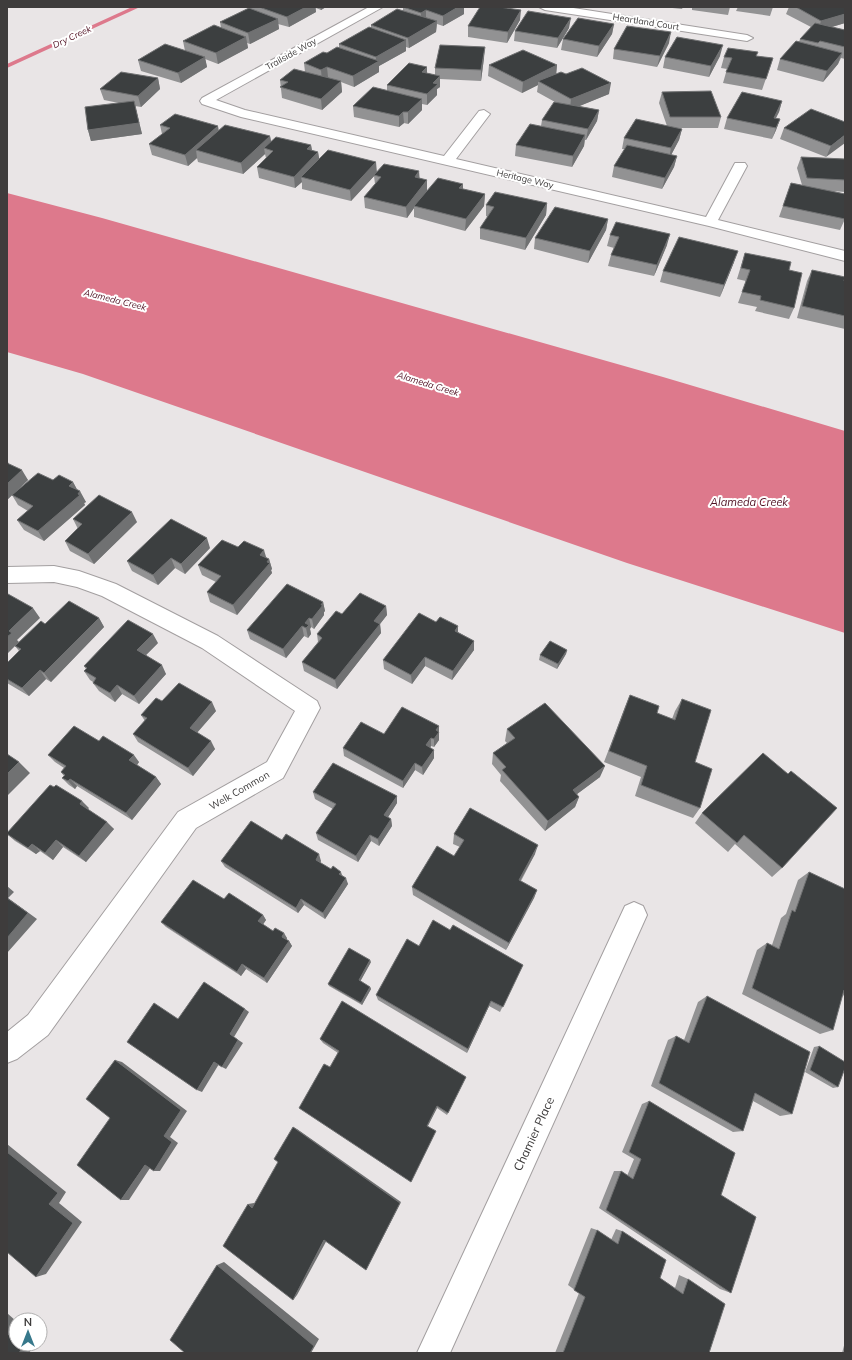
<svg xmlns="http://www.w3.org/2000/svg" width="852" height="1360" viewBox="0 0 852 1360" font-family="Mulish,sans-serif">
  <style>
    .water { fill: #dd798c }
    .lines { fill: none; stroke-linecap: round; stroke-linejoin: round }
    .stream { fill: #dd798c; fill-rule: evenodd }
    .minor-casing { stroke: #a39fa0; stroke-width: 2 }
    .minor { fill: #fff; fill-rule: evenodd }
    .wall { fill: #929293 }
    .shaded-wall { fill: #707172 }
    .building { fill: #3c3f40; stroke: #707172 }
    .labels { text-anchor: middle; stroke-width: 4; stroke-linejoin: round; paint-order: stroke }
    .far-street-label { font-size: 9px; fill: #3e3c3c; stroke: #fff }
    .far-water-label { font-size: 9px; font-style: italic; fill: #4f1022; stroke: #fff }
    .street-label { font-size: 10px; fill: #3e3c3c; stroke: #fff }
    .water-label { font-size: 11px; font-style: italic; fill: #4f1022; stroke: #fff }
    .near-street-label { font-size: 12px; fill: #3e3c3c; stroke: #fff }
  </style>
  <rect width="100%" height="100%" fill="#e9e5e6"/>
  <path class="water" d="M7,193L102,218L663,377L845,431V633L627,563L83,374L7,352Z"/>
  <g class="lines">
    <path class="stream" d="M132,7H140L7,68V64Z"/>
    <g class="minor-casing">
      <path id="minor" d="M369,7H383L216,100L245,110L444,156L479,111L484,110L490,114L456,159L706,217L735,163H745L747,166L718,220L845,251V261L709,226L241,117L202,104L200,101L202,98Z
        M539,7H567L747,35L753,38L747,41L545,10Z
        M54,566L79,571L116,584L218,636L317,701L320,708L283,778L196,828L48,1035L17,1059L7,1063V1032L28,1015L178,812L267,762L295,711L202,648L102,596L77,587L54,582L7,583V567Z
        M634,902L643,906L647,915L450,1353H417L625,906Z"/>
    </g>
    <use href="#minor" class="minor"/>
  </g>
  <path class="wall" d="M249,7H326L321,10L316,8V12L289,27L278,24L279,29L250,44L247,43L248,48L218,64L205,59L207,67L181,83L141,71L138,60L185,51L183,41L221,28L220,22L249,8Z
    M403,7H464V14L443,26L437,24L436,32L409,48L406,47V51L379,66V72L354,87L341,82L342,92L322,110L282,98L280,80L305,72L304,63L339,48V44L371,28V25L403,11Z
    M663,7H683L682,9Z
    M692,7H730L728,15L692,10Z
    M738,7H773L770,16L736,11Z
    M789,7H845V23L832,27L845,30V59L841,58L838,64L823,82L777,70L780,59L799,42L800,39L811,27L786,14Z
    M520,20L507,43L468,37V26Z
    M614,24L612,34L597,57L561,50L563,39Z
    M569,28L557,48L514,41L515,31Z
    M669,43L657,67L613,59L614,49Z
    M720,56L709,77L663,68L665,57Z
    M757,56L773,58L762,90L723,83L727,69L721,68L724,57Z
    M484,58L481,81L440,79V87L437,89V95L427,105L422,104V110L408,124L404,123L399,127L354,117L353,106L387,91V85L427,73L435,75V68Z
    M489,65H557L556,74L609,94L579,106L599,110L597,121L586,140H585L584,146L572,167L515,156L516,145L541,126L542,120L555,102L537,92L538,85L522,93L488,76Z
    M158,78L160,89L141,107L135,106L142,134L91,141L88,130L119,103L104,100L100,89Z
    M662,92L721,117L718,128H678L682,129L679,140L671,155L677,156L674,167L662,189L612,177L614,166L625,149H622L624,138L667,126L659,103Z
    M782,101L779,112L776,118L780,119L776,130L772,139L724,129L727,118Z
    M845,122L826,157L780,139L784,128Z
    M160,125L270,136L271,141L311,145L312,151L318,152L319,159L376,162V173L420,178L427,191L463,189L485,194L484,206L465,231L414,217V208L407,218L365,208L364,197L375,184L374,176L351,201L302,189V182L295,188L259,178L257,167L266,158L265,154L243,174L198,162L197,158L188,166L152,155L149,144L162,134Z
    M801,157L845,159V192L833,191L845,194V219L840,230L779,217L791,183L802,185L797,168Z
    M547,203L546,215L525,250L480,239V228L488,217L486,216V205Z
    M608,219L606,230L588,263L534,249L535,238Z
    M610,235L667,245L654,276L608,266L611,255L614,248L607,246Z
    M745,253L789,270L794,308L789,319L755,311L757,307L738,303L746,281L737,279Z
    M734,262L720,297L660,282L663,271Z
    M812,270L845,281V329L797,318L807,281Z
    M7,460L9,464L28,480L17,491L53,480L73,482L77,490L86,502L84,503L85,505L44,541L24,530L17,520L28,511L18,505L12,495L7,500Z
    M73,519L137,522L94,564L70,551L65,541L78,529Z
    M238,547L269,559L272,569L271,570L272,573L237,615L210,602L207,592L216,582L202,575L198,565Z
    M210,548L185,574L175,568L158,585L132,571L127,561Z
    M323,602L325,611L324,612V615L314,629L311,627L310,629L311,634L308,638L304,636L286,658L250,639L247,630Z
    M386,606L387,615L380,624L381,633L337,689L304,671L302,662L318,642L317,634L342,614Z
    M99,618L104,627L51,682L46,679L29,696L7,683V663L19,651L15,646L45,624Z
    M458,632L474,641V650L452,680L425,666L412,684L384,669L383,660Z
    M158,643L146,655L166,674L139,704L122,694L115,702L99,691L93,683V682L90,680L84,671L86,669L84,666Z
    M567,650L566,654L557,669L539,660L540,655Z
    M630,695L657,713L672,719L675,711L682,699L695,762L700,808L693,818L635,796L641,777L604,762L625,707Z
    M162,701L216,711L197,733L215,749L193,776L138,742L133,734L145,721L141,715Z
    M439,726V740L434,747L431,746L430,748L434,758L423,775L415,770L403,788L344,756L343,748L384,734Z
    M507,729L600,777L577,794L579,797L575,807L545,831L500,781L501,775L492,764L493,753L507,743L505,741Z
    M99,741L139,762L137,765L156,777L161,784L132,820L77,786L75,789L69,785L62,778L64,776L61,772L64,768L55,762L48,755Z
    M763,753L782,868L772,877L735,844L728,852L695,823L702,813Z
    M313,792L397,796V803L388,817L391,819L392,826L379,846L371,841L358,862L318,840L316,833L333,809L315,799Z
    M89,808L88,809L114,829L86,862L63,847L53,860L40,851L36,854L15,841L7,834Z
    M454,834L535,854L521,881L537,890L534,898L506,950L413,895L412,887L454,856L460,847L453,844Z
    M282,840L321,861L320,863L343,876L348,884L325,919L304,905L298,913L225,867L221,861Z
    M809,872L845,889V995L842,996L833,1030L820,1034L742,994L757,950L767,943L772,945L781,918L786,914L798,880Z
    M224,899L263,915L266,920L263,924L273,931L287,938V940L289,941L292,946L267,983L246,969L241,976L166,927L161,922Z
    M450,930L523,965L500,1012L489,1006L467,1053L378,1000L376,995L419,946Z
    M371,962L360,981L370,987L371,989L362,1005L329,986L328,984Z
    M707,996L792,1114L780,1116L753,1101L743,1131L733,1132L651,1086L668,1040L676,1036L684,1040L698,1002Z
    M320,1039L466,1077L447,1115L437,1108L428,1126L435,1132L411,1182L330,1067L338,1053L323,1043Z
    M819,1046L838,1087L833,1088L805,1072L814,1047Z
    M649,1101L721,1195L731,1293L720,1289L599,1208L614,1171H621L627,1176L634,1159L622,1152L642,1104Z
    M591,1228L597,1230L611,1240L616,1229L622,1231L660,1278L675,1288L679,1275L688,1279L709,1353H555L579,1293L568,1285Z
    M845,1342V1353H842Z"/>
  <path class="shaded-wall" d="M306,7H315L316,12L289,27L287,17Z
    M320,7H326L321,10Z
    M458,7H464V14L443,26V16Z
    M426,10V21L421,24V13Z
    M521,10L520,20L507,43L508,32Z
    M845,14V23L818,31L821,21Z
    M571,18L569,28L557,48L558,38Z
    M278,19L279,29L250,44L248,33Z
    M437,21L436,32L409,48L408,38Z
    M614,24L612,34L597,57L599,46Z
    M671,32L669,43L657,67L660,56Z
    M246,37L248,48L218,64L216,53Z
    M406,40V51L379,66V72L354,87L353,76L376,63V57Z
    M723,45L720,56L709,77L711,66Z
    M485,47L484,58L481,81V70Z
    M842,53L838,64L823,82L827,71Z
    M205,57L207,67L181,83L178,73Z
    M557,65L556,76L538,81V85L522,93L523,82Z
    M327,67L328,77L322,81L321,70Z
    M427,67V77L422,72Z
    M440,76V87L437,89V95L427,105V94L433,83Z
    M158,78L160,89L141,107L138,96Z
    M341,81L342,92L322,110L321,99Z
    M611,83L609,94L570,110L571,99Z
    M422,99V110L408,124V112Z
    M134,101L142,134L91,141L88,130Z
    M782,101L779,112L770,129L774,118Z
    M599,110L597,121L586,140L588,129Z
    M403,112L404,123L399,127V116Z
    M780,119L776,130L772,139L776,128Z
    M218,126L220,137L196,150L197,158L188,166L185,155Z
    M682,129L679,140L669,159L671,148Z
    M585,135L584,146L572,167L573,156Z
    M845,135V143L826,157L831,146Z
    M270,136L272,147L264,148L265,154L243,174L241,163Z
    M311,145L313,156L307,149Z
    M318,152L320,163L301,177L302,182L295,188L294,177Z
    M677,156L674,167L662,189L665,178Z
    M376,162L377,173L351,201L350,190Z
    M419,171L420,183L415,177Z
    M427,180V191L414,206V208L407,218L406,207Z
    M463,184V195L459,188Z
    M485,194L484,206L465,231L466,219Z
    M547,203L546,215L525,250L526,238Z
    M608,219L606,230L588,263L590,251Z
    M670,234L667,245L654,276L657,265Z
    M738,251L734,262L720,297L724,285Z
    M22,470L28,480L7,500V484Z
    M73,482L79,493L69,486Z
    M80,491L86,502L84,503L85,505L44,541L38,531Z
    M132,512L137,522L94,564L88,554Z
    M207,538L210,548L185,574L181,564Z
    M264,550L267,560L260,555Z
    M171,558L175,568L158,585L153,575Z
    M269,559L272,569L271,570L272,573L237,615L233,605Z
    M323,602L325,611L324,612V615L314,629L312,619L321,605Z
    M386,606L387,615L380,624L381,633L337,689L335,680L374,621Z
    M33,608L40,618L17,640L19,642L7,654V637L9,631Z
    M99,618L104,627L51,682L44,673Z
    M309,618L311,627L310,629L311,634L308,638L305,623Z
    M302,626L304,636L286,658L283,649Z
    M458,626V635L455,631Z
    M153,634L158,643L142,659L137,650Z
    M474,641V650L452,680L453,671Z
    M567,650L566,654L557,669L558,664Z
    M425,657V666L412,684L411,675Z
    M162,665L166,674L139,704L134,696Z
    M40,670L46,679L29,696L22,688Z
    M117,685L122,694L115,702L110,693Z
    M212,702L216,711L194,736L190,728Z
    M439,726V740L434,747V739L436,730Z
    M431,738V746L426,753V745Z
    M211,741L215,749L193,776L188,768Z
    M434,750V758L423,775L422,767Z
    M134,755L139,762L135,768L129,760Z
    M19,762L30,773L7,796V774Z
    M415,763V770L403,788V781Z
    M605,766L600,777L569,800L573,790Z
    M156,777L161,784L132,820L126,813Z
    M70,779L77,786L75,789L68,781Z
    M397,796V803L385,822L384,815Z
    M579,797L575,807L545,831L548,821Z
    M82,801L89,808L86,811L80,804Z
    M391,819L392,826L379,846L378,839Z
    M107,822L114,829L86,862L79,856Z
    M370,835L371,841L358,862L356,856Z
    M56,840L63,847L53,860L45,853Z
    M32,844L40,851L36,854L28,848Z
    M538,845L535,854L516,888L519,880Z
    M319,854L321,861L318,866L316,860Z
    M341,872L343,878L339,874Z
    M346,878L348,884L325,919L323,913Z
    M7,886L14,892L8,898L37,919L7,953Z
    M537,890L534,898L506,950L509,943Z
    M301,899L304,905L298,913L296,908Z
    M263,915L266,920L262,926L258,921Z
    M284,933L287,938L285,942L282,937Z
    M289,941L292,946L267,983L264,978Z
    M370,960L371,962L360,982L359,980Z
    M242,964L246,969L241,976L237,972Z
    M370,987L371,989L362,1005L361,1003Z
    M491,1001L489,1006L467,1053L468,1049Z
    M245,1009L249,1012L234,1037L243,1043L226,1069L222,1067L230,1034Z
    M115,1060L122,1062L187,1111L170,1137L178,1143L160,1171H154L164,1136Z
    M214,1062L219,1064L202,1092L197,1090Z
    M437,1106V1108L427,1127V1126Z
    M293,1127L297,1129L401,1202L366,1270Z
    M7,1144L66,1192L59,1203L82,1222L46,1274L36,1277L49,1204L7,1152Z
    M145,1165H152L129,1200H121Z
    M254,1203L258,1206L252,1208L248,1204Z
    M328,1238L297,1295L293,1300L324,1240Z
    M224,1262L319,1339L311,1353L217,1265Z
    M7,1313L16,1321V1342L7,1333Z
    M18,1344H35L29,1353H19Z"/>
  <path class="building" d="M259,7H306L287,17Z
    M403,7H458L443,16L426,10L421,13Z
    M480,7H499L521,10L508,32L468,26Z
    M796,7H845V14L821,21Z
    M249,8L278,19L248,33L220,22Z
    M397,9L437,21L408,38L371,25Z
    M528,11L571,18L558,38L515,31Z
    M578,18L614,24L599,46L563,39Z
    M815,23L845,30V47L820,41L818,43L800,39Z
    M214,25L246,37L216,53L183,41Z
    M627,26L671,32L660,56L614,49Z
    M369,27L406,40L376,57L339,44Z
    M677,37L723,45L711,66L665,57Z
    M796,41L842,53L827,71L780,59Z
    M165,44L205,57L178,73L138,60Z
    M440,45L485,47L481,70L435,68Z
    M337,47L379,61L353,76L327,67L321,70L304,63L323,52L327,53Z
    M728,48L758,52L756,56L773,58L766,79L726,72L732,58L724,57Z
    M523,50L557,65L523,82L489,65Z
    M409,63L427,67L422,72L440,76L433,83L438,84L427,94L387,85Z
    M582,68L611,83L571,99L538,81L561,72L566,74Z
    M294,69L341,81L321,99L280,87L288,82L280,80Z
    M121,72L158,78L138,96L100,89Z
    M373,87L422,99L408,112H403L399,116L353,106Z
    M711,91L721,117H670L662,92Z
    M742,92L782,101L774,118L780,119L776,128L727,118Z
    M134,101L139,123L88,130L85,107Z
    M554,102L599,110L588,129L542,120Z
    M811,109L845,122V135L831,146L784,128Z
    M175,114L218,126L185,155L149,144L170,128L160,125Z
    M636,119L682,129L671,148L624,138Z
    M530,124L585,135L573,156L516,145Z
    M225,125L270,136L241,163L196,150Z
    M276,137L311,145L307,149L318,152L294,177L257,167L273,151L264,148Z
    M627,145L677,156L665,178L614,166Z
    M328,150L376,162L350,190L301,177Z
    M801,157L845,159V180L807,178Z
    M384,164L419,171L415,177L427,180L406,207L364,197L381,177L374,175Z
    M438,178L463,184L459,188L485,194L466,219L414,206Z
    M791,183L845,194V219L783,206Z
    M495,192L547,203L526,238L480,228L494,207L486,205Z
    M555,207L608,219L590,251L535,238Z
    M616,222L670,234L657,265L611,255L619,237L610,235Z
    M679,237L738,251L724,285L663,271Z
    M745,253L791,262L789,270L802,273L794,308L760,300L761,296L742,292L750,270L741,268Z
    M812,270L845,277L844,281H845V316L802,306Z
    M7,463L22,470L7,484Z
    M38,473L53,480L59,475L73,482L69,486L80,491L78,494L80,495L38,531L17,520L33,506L12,495Z
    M99,495L132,512L88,554L65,541L82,524L73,519Z
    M171,519L207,538L181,564L171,558L153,575L127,561Z
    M222,540L238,547L244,541L264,550L260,555L269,559L267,562L270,563L233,605L207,592L221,576L198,565Z
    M287,584L323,602L321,605H323L312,619L309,618L305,623L309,625L306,628L302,626L283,649L247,630Z
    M360,593L386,606L374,621L380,624L335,680L302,662L322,638L317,634L336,611L342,614Z
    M8,594L33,608L9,631L12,633L7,637V595Z
    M69,601L99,618L44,673L40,670L22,688L7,679V663L21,649L15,646L41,621L45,624Z
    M419,613L436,622L440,617L458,626L455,631L474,641L453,671L425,657L411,675L383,660Z
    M128,620L153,634L137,650L162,665L134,696L117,685L110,693L93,683L96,678L84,671L87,668L84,666Z
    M550,641L567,650L558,664L540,655Z
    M179,683L212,702L190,728L211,741L188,768L133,734L147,718L141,715L156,698L162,701Z
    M630,695L659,706L657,713L675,720L682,699L711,710L695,762L712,769L700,808L641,785L647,766L609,751Z
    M545,703L605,766L573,790L579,797L548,821L502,770L506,767L493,753L515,738L507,729Z
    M402,707L439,726L436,730L439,732L434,739L431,738L426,745L434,750L422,767L415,763L403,781L343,748L361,722L384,734Z
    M74,726L99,741L103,736L134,755L129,760L156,777L126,813L70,779L68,781L62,778L65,775L61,772L66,766L48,755Z
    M763,753L788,774L791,771L837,808L782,868L744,835L737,843L702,813Z
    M7,754L19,762L7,774Z
    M333,763L397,796L384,815L391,819L378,839L370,835L356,856L316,833L336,804L313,792Z
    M50,785L54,787L56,785L82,801L80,804L107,822L79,856L56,840L45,853L32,844L28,848L7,834V833Z
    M470,808L538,845L519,880L537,890L509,943L412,887L437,846L454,856L464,840L454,834Z
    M251,821L282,840L286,834L319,854L316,860L331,869L333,866L341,872L339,874L346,878L323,913L301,899L296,908L221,861Z
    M809,872L845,889V991L844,990L833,1030L752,988L767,943L779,949L792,910L795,912Z
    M193,880L224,899L229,893L263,915L258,921L273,931L275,928L284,933L282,937L289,941L264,978L242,964L237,972L161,922Z
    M7,898L28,913L7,938Z
    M433,920L450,930L453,925L523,965L503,1007L491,1001L468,1049L376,995L407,939L419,946Z
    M349,948L370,960L359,980L370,987L361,1003L328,984Z
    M204,982L245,1009L230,1034L238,1040L222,1067L214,1062L197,1090L127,1042L154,1003L178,1019Z
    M707,996L810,1052L792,1114L755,1093L743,1131L659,1083L676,1036L689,1043Z
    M342,1001L466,1077L448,1113L437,1106L427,1126L436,1131L411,1182L299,1108L324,1064L330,1067L339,1051L320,1039Z
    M819,1046L845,1062V1068L838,1087L810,1070Z
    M115,1060L181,1110L164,1136L172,1142L154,1171L145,1165L121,1200L77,1165L110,1118L86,1099Z
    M649,1101L735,1153L721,1195L756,1217L731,1293L606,1210L621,1171L633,1179L641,1159L629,1152Z
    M293,1127L400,1203L366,1270L324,1240L293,1300L223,1246L248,1204L252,1208L278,1162L274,1159Z
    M7,1152L58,1193L49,1204L73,1223L36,1277L7,1252Z
    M597,1230L618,1244L622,1231L666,1260L660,1278L683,1294L688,1279L725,1304L709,1353H563L585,1297L574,1290Z
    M217,1265L314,1346L310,1353H185L170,1340Z
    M7,1333L16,1342V1344H18L22,1348L19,1353H7Z"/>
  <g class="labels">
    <g class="far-street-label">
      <text transform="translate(646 22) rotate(9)" y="3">Heartland Court</text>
      <text transform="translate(291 54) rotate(-29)" y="3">Trailside Way</text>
      <text transform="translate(525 179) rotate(13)" y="3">Heritage Way</text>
    </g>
    <g class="far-water-label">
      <text transform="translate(72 37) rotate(-25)" y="3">Dry Creek</text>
      <text transform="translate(115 300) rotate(14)" y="3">Alameda Creek</text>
      <text transform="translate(428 384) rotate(17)" y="3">Alameda Creek</text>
    </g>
    <g class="street-label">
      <text transform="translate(239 790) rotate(-30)" y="4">Welk Common</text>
    </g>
    <g class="water-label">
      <text x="749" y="506">Alameda Creek</text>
    </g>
    <g class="near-street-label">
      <text transform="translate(534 1134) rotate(-65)" y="4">Chamier Place</text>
    </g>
  </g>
  <rect width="852" height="1360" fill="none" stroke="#3e3c3c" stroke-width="16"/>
  <g transform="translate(28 1332)"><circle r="19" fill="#ffffff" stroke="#b2b1b1"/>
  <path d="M0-3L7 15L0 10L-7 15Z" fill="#37788b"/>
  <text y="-6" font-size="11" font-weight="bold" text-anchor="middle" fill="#3e3c3c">N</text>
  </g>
</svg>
